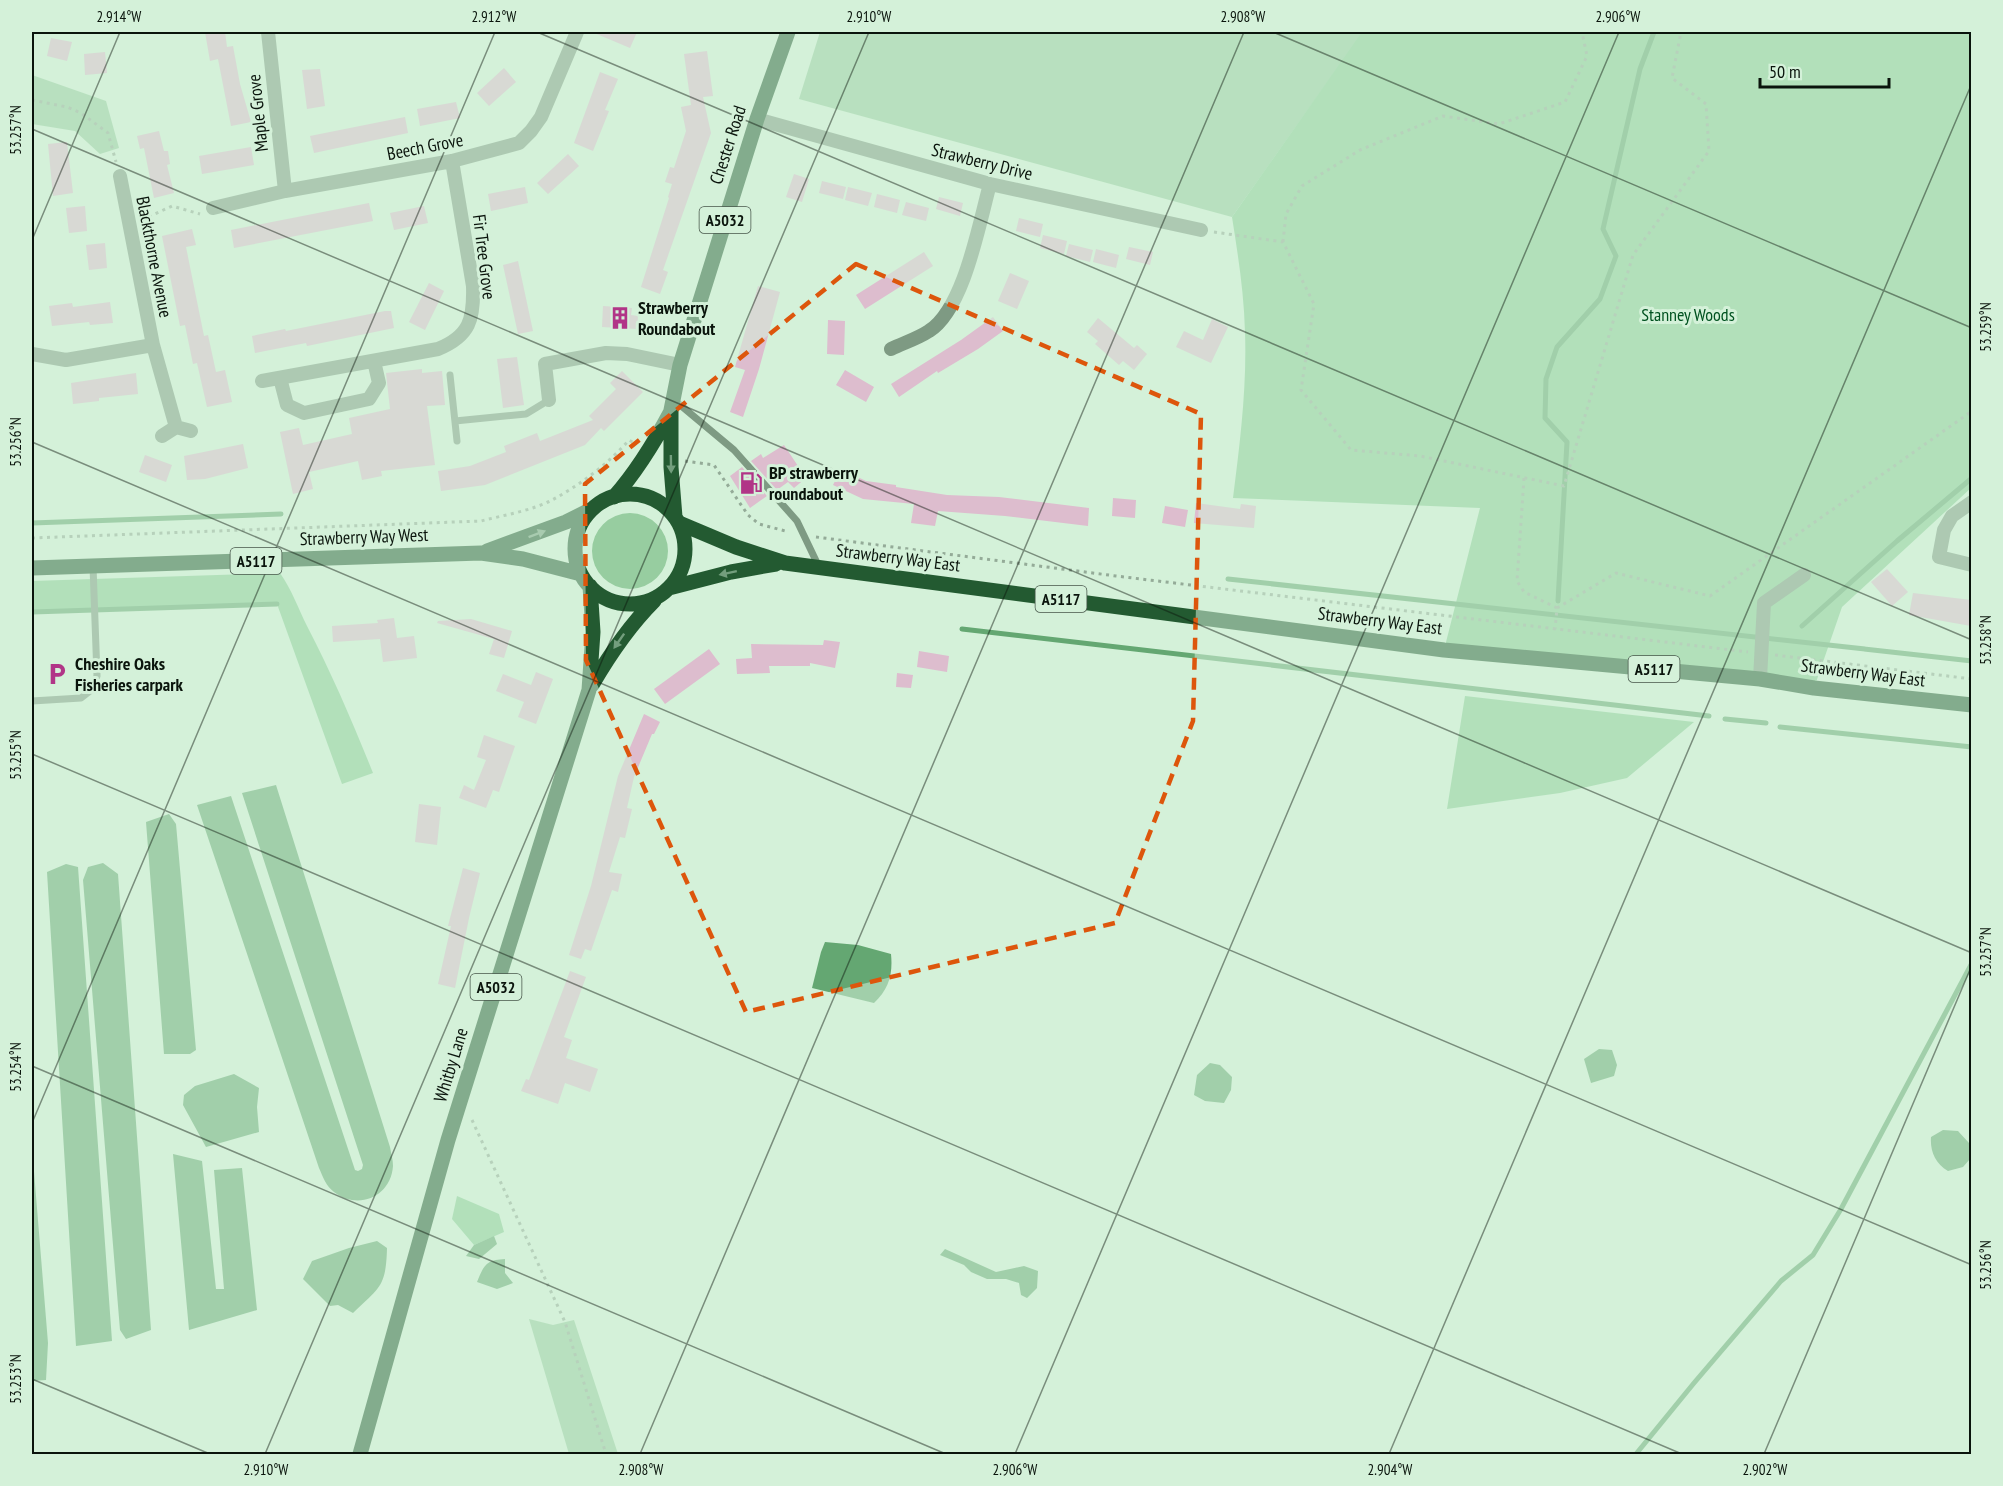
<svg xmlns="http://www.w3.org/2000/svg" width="2003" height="1486" viewBox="0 0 2003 1486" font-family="'PT Sans Narrow',sans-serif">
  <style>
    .green { fill: #97cda0 }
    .forest { fill: #89cd96 }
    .water { fill: #64a772 }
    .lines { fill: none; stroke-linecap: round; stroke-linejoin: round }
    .stream { stroke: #64a772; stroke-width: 5 }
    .building { fill: #ddbdce }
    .path { stroke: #94ab98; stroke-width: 3; stroke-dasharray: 3 4.5; stroke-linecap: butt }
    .service { stroke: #7e9a83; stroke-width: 7 }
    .minor { stroke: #7e9a83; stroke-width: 14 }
    .primary { stroke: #235a31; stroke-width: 15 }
    .oneway { fill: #739e7d }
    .marked { fill: none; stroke: #dd560c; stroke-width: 4.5; stroke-dasharray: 12 8; stroke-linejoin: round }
    .ticks { fill: none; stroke: #0a140c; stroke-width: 1.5; stroke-opacity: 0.45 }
    .labels { text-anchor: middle; stroke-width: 6; stroke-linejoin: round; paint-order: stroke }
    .shield { fill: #d4f1d9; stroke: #47564a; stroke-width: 1.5 }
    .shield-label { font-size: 16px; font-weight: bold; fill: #0a140c }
    .street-label { font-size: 18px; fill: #0a140c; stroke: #d4f1d9 }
    .poi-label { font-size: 18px; font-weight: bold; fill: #0a140c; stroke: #d4f1d9; text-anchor: start }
    .park-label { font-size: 18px; fill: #005220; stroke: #d4f1d9 }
    .neatline { fill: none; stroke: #0a140c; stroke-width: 2 }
    .ticks-label { font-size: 15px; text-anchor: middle; fill: #0a140c }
  </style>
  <rect width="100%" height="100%" fill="#d4f1d9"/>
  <path class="green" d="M820,32H1363L1232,217L799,99Z
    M32,75L106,101L119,148L100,154L75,131L32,124Z
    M592 551a38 38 0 1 1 76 0a38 38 0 1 1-76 0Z
    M529,1319L553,1325L574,1320L618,1454H569Z"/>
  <path class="forest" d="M1362,32H1971V488L1842,607L1814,688L1444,650L1480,508L1233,498C1240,443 1247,387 1245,332C1244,293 1238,255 1232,217Z
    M280,573C292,590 298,608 307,626C332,674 353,723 373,773L342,784L277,604L32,612V581Z
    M1465,696L1694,722L1627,778L1560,793L1447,809Z
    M457,1196L499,1214L504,1232L474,1245L452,1219Z"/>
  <path class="water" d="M276,785L390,1147C391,1153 393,1160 393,1166C391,1196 359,1211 334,1192C326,1186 323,1177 319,1168L197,805L231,796L355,1170L358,1171L362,1169L363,1165L242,793Z
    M169,814L176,824L196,1050L190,1054H164L146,822Z
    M103,863L118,874L151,1330L126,1339L120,1330L83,880L88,867Z
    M66,864L78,867L112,1341L76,1346L47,872Z
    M825,942L858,945L891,954C893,974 889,989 874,1003L812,988L821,952Z
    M1599,1049L1612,1050L1617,1065L1614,1076L1591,1083L1584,1059Z
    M1210,1063L1220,1065L1232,1077L1231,1090L1224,1103L1205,1101L1194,1095L1197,1075Z
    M234,1074L259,1088L257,1107L259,1132L206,1147L183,1105L184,1095L195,1086Z
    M1943,1130L1958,1131L1969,1143L1970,1159L1963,1167L1948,1171C1935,1163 1930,1151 1931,1137Z
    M32,1147L48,1343L46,1380L32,1381Z
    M173,1154L202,1161L216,1289H224L214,1170L242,1168L257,1310L189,1330Z
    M494,1236L497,1244L479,1259L466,1256L474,1245Z
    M377,1241L387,1248C386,1287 380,1287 353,1313L338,1305L330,1306L303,1279L312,1261L349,1248Z
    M945,1249L996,1272L1024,1266L1038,1271L1037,1288L1027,1298L1021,1295L1019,1283L1006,1279H987L971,1272L964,1265L940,1255Z
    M505,1259V1273L513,1283L497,1289L477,1282C484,1265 486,1260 505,1259Z"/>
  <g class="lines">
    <path class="stream" d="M32,523L281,514
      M1228,579L1865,649
      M1558,601L1567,442L1545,418L1546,379L1557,347L1600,299L1616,256L1603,229L1640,69L1654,32
      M32,612L277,604
      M1802,626L1897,541L1972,478
      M962,629L1709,716
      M1864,649L1972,661
      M1725,719L1766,723
      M1780,727L1972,747
      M1636,1454L1694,1383L1781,1281L1813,1255L1841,1209L1972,963"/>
  </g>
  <path class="building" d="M205,32H225L227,47L233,46L240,84L251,122L231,126L218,59L210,61Z
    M592,32H637L630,48Z
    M51,38L72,42L67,61L47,56Z
    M707,51L713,96L703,97L711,133L663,270L668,272L660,294L641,287L669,198L668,197L672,184L665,182L670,167L674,168L686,131L681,107L691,105L684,54Z
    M105,52L107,73L85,75L84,54Z
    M504,68L516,82L489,106L477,93Z
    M320,69L325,106L307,109L302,70Z
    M600,72L618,79L605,110L609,111L593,151L574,143Z
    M456,102L460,118L420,126L417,109Z
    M405,117L408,133L314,153L310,136Z
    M159,131L164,151H168L170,164L167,165L174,193L154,198L144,148L140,149L137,136Z
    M67,142L73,193L53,196L48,144Z
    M251,147L254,165L202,174L199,156Z
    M568,154L579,166L548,194L537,183Z
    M794,174L809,179L802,202L786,197Z
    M822,181L846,187L843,199L819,193Z
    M525,187L528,203L491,211L488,194Z
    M848,187L872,193L868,206L845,200Z
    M877,194L900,200L897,213L874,207Z
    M939,197L963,203L960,216L936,209Z
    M906,202L929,208L926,221L902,215Z
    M369,203L373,221L234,248L231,230Z
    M85,206L87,231L69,233L66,208Z
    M424,206L428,223L394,230L390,213Z
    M1019,218L1043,224L1040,237L1016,231Z
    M192,229L196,245L186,247L204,336L208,335L216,372L225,370L232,402L207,407L197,363L193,364L185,325L180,326L162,236Z
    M1043,235L1067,241L1064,254L1040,248Z
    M105,243L107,268L89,270L86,245Z
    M1069,244L1093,250L1090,262L1066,256Z
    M1129,247L1153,252L1150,265L1126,259Z
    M1096,249L1119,255L1116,268L1093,262Z
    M924,252L933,266L865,309L856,295Z
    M518,261L533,331L518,334L503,265Z
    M1010,273L1029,281L1017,309L998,301Z
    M429,283L444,291L425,330L409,322Z
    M758,286L780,292L759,369L743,417L730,412L745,370L735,367Z
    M110,302L113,323L90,325L89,322L52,326L49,306L72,303L73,307Z
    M603,306L632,308L631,315L638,316L637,329L602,327Z
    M385,311H391L394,328L307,346L306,343L255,353L252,336L285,329L286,331Z
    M993,317L1003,331L978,349L938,373L937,371L899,397L891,384L961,340Z
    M1098,318L1134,348L1137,345L1147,354L1134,370L1123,361L1119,365L1095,344L1098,341L1087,332Z
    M1212,319L1228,327L1211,363L1176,347L1184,331L1203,340Z
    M828,320L845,321L844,355L827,354Z
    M517,357L524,405L503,408L497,359Z
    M422,369V373L442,371L445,405L427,406L435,465L381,471L382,476L362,480L358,461L309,472L313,489L293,494L280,432L299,428L303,445L352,434L349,418L390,409L386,373Z
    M845,370L874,387L866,402L836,385Z
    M622,371L643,392L604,431L601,428L585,445L485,485L441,491L438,471L470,466L506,452L504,446L537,433L540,441L593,420L589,416L616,389L610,383Z
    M136,373L138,394L99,398V401L73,404L71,383Z
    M243,444L248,468L205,479L187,480L184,456Z
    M784,445L806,478L794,488L788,482L777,490L751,461L761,454L763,458Z
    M145,455L172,465L166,482L139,472Z
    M742,467L767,496L750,508L730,476Z
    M841,469L866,481L896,485V487L947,495L999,497L1089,508L1088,526L1005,516L938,511L935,526L911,523L914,504L863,499L833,485Z
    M1113,498L1136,500L1135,518L1112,516Z
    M1196,503L1240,509L1241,504L1256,506L1254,528L1194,523Z
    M1165,506L1188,510L1185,527L1162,523Z
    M1887,569L1908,592L1892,606L1871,582Z
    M1913,593L1971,600V626L1909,615Z
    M394,618L397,638L414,636L417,658L383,662L380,639L333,642L332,626L378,623L377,620Z
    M471,619L512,631L504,658L489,654L494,639L437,623L438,621Z
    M824,640L840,642L835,668L810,663V666H769L770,673L737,674L736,659L752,658L751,644L823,645Z
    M709,649L720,664L665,704L654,689Z
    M919,651L949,656L947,672L917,667Z
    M536,672L553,679L536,724L518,717L524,702L496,691L503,674L531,685Z
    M897,673L913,675L911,688L896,687Z
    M644,714L660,722L654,734H652L634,777L627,808L632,809L625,838L620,837L609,872L622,874L618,892L612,890L591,951L585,949L581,959L569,955L591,886L618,776Z
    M484,735L515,746L499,792L493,790L486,808L459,798L464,785L474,790L486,760L477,757Z
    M419,804L441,807L437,845L415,842Z
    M463,868L480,873L469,918L455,988L438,984L451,926H448Z
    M570,971L586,977L564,1037L572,1040L566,1058L598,1069L590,1092L565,1083L558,1104L521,1091L526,1079L529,1080Z"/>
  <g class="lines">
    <path class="path" d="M32,100L67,107L81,113L108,133L116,162
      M142,220L172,206L200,214
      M1214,232L1283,242L1314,304L1301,390L1351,450L1420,456L1564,486L1633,255L1709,151L1706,104L1672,78L1681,32
      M1283,242L1286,214L1302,186L1360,150L1443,116L1499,124L1565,102L1587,56L1582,32
      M685,461L714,465L748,515L759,524L789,532
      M1524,478L1517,581L1524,592L1557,608L1555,629
      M816,537L1116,576L1748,652
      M32,538L481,521C504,515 531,511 552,500C580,485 608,464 629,440L634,443
      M1557,608L1616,573L1710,596L1972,411
      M1775,655L1972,679
      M472,1120L565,1322L606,1454"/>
    <path class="service" d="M450,375L457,441
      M673,399L734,450L797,521L819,567
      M455,421L526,414L549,400
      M32,701L81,698L90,691L97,676L93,566"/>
    <path class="minor" d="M268,32L285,191
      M757,119L990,184L1201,230
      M120,176L153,345
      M213,208L285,191L452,161L519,143L531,131L541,117L577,32
      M891,349C903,343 917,339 929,331C964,309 979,224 990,184
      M32,354L66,360L153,345L176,427L191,431
      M280,378L287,405L304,413L369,399L379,383L374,361
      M262,381L438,349C470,336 474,319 473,286L452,161
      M549,400L545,364L606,353L627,354L680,365
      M162,436L176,427
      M1972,502L1952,516L1944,530L1939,557L1972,565
      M1760,679L1764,603L1804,575"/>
    <path class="primary" d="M575 549a55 55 0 1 1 110 0a55 55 0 1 1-110 0Z
      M614,497C637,471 654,443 670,413
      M675,517L671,467V410L680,365L757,119L788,32
      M679,523L736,547L785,563L1444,650L1760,679L1814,688L1972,705
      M487,551L566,522L590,510
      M32,568L481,553L523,559L581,574
      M669,588L731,572L776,564
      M592,685C610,654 629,626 654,601
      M360,1454L448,1140L589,690L593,632L590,586"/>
  </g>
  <defs><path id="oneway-solid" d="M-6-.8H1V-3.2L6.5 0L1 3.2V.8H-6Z" transform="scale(1.5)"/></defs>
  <g class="oneway">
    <use href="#oneway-solid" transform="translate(671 464) rotate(89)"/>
    <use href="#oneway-solid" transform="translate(537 534) rotate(-21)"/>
    <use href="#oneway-solid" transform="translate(728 573) rotate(168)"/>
    <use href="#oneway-solid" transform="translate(619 641) rotate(125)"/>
  </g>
  <path d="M0 0H2003V1486H0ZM856,264L1201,414L1193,721L1115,923L746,1012L586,660L585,484Z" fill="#d4f1d9" fill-opacity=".55" fill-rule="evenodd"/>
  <path class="marked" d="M856,264L1201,414L1193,721L1115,923L746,1012L586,660L585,484Z"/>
  <path class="ticks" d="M537,32L1972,640M1273,32L1972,328M32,129L1972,953M32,240L120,32M32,442L1972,1265M32,754L1682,1454M32,1066L946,1454M32,1123L495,32M32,1379L210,1454M265,1454L869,32M640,1454L1244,32M1015,1454L1619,32M1389,1454L1972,83M1764,1454L1972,965"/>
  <defs>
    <g id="building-bare" transform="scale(1.8)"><path d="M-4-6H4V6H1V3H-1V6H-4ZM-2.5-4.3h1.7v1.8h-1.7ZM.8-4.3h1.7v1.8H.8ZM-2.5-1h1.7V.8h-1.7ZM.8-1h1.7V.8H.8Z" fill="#b13587" stroke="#d4f1d9" stroke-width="2.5" paint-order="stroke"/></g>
    <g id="fuel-bare" transform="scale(1.8)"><path d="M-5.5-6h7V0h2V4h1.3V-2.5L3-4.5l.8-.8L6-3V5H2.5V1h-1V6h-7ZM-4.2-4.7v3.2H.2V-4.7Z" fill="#b13587" stroke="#d4f1d9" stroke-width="2.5" paint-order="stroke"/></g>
    <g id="parking-bare" transform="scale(1.8)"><path d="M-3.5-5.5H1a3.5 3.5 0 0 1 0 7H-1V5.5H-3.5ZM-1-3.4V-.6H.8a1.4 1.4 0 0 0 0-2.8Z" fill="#b13587" stroke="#d4f1d9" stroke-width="2.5" paint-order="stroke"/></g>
  </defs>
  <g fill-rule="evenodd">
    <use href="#building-bare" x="620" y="318"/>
    <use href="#fuel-bare" x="751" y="483"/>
    <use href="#parking-bare" x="57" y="674"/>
  </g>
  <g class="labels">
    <g class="shield">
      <rect x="699.5" y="207" width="51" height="26" rx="4.5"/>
      <rect x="230.5" y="548" width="51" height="26" rx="4.5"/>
      <rect x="1035.5" y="586" width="51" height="26" rx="4.5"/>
      <rect x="1628.5" y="656" width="51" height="26" rx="4.5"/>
      <rect x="470.5" y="974" width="51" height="26" rx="4.5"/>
    </g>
    <g class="shield-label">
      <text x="725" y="226">A5032</text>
      <text x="256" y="567">A5117</text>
      <text x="1061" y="605">A5117</text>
      <text x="1654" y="675">A5117</text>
      <text x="496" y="993">A5032</text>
    </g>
    <g class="street-label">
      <text transform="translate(258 113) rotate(-96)" y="6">Maple Grove</text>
      <text transform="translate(728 145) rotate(-72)" y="6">Chester Road</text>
      <text transform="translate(425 147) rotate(-11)" y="6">Beech Grove</text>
      <text transform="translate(982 162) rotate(14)" y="6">Strawberry Drive</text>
      <text transform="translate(154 257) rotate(79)" y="6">Blackthorne Avenue</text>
      <text transform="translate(484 257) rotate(83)" y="6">Fir Tree Grove</text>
      <text transform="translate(364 537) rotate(-2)" y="6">Strawberry Way West</text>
      <text transform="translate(898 558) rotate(7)" y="6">Strawberry Way East</text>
      <text transform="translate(1380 621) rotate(7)" y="6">Strawberry Way East</text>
      <text transform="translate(1863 673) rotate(7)" y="6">Strawberry Way East</text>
      <text transform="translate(451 1065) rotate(-73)" y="6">Whitby Lane</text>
    </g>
    <g class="poi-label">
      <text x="638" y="314">Strawberry<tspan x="638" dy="21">Roundabout</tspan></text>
      <text x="769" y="479">BP strawberry<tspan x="769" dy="21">roundabout</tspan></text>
      <text x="75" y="670">Cheshire Oaks<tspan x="75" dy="21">Fisheries carpark</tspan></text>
    </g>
    <g class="park-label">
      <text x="1688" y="321">Stanney Woods</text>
    </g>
  </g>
  <rect width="2003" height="1486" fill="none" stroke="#d4f1d9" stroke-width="66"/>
  <path d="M1760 78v9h129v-9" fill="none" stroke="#0a140c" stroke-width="3"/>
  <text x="1769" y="78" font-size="18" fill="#0a140c" stroke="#d4f1d9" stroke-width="4.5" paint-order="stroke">50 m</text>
  <rect x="33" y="33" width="1937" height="1420" class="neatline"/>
  <g class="ticks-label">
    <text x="119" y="22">2.914°W</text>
    <text x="494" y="22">2.912°W</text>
    <text x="869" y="22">2.910°W</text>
    <text x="1243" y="22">2.908°W</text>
    <text x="1618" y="22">2.906°W</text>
    <text transform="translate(16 130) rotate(-90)" y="5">53.257°N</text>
    <text transform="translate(1986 327) rotate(-90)" y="5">53.259°N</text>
    <text transform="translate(16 442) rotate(-90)" y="5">53.256°N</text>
    <text transform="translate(1986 640) rotate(-90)" y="5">53.258°N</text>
    <text transform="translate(16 755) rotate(-90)" y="5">53.255°N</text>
    <text transform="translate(1986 952) rotate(-90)" y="5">53.257°N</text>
    <text transform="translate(16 1067) rotate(-90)" y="5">53.254°N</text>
    <text transform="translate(1986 1265) rotate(-90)" y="5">53.256°N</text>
    <text transform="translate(16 1379) rotate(-90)" y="5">53.253°N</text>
    <text x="266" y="1475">2.910°W</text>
    <text x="641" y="1475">2.908°W</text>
    <text x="1015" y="1475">2.906°W</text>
    <text x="1390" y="1475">2.904°W</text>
    <text x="1765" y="1475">2.902°W</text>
  </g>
</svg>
